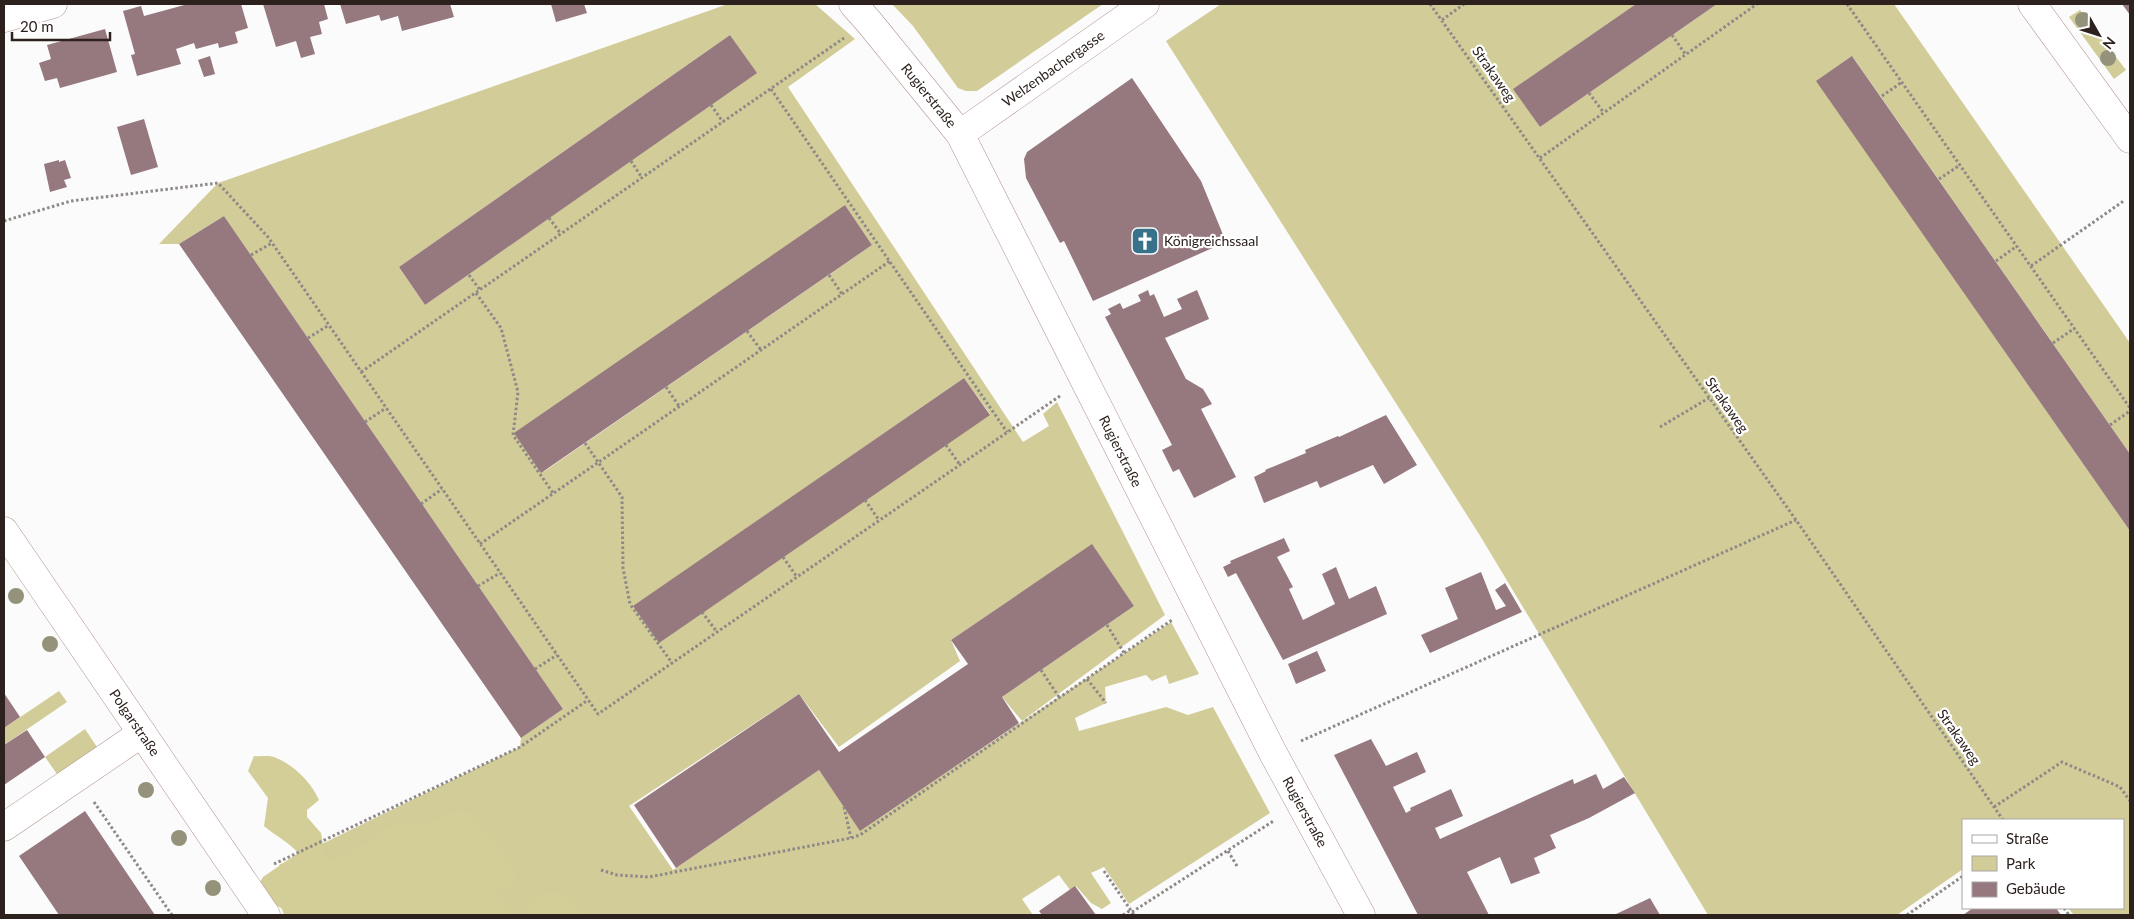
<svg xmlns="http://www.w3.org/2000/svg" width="2134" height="919" viewBox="0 0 2134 919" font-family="Lato,sans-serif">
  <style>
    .green { fill: #d2cc98; fill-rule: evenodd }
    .forest { fill: #d3ce98 }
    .building { fill: #96787f }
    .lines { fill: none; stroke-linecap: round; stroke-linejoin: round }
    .minor-casing { stroke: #b3948c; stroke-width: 29 }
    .tertiary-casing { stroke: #b3948c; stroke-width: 29 }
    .path { stroke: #8e8987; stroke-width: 3; stroke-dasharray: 2.5 2.5; stroke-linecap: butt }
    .minor { stroke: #fff; stroke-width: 28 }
    .tertiary { stroke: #fff; stroke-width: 28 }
    .tree { fill: #95927b }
    .labels { text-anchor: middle; stroke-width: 4.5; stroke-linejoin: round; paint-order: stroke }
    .street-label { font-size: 14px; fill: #2c211d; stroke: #fff }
    .poi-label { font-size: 14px; fill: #2c211d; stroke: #fff; text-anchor: start }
  </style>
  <rect width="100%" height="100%" fill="#fbfbfb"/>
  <path class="green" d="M728,4H815L855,39L788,87L1023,442L1049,426L1043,414L1057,402L1165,615L1022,721L1002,697L1134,606L1092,545L951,640L960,661L839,747L799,694L629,806L673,870L819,770L860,830L1171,622L1199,674L1169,684L1166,675L1152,681L1146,675L1105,687L1106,703L1075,718L1079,731L1166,707L1188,715L1213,707L1270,813L1129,904L1104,867L1091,873L1111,903L1102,909L1091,903L1076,886L1070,890L1059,875L1022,899L1033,915H313L279,865L520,747L521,738L563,709L224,216L179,244H159L218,183ZM730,35L756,73L425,305L399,267ZM845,205L872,245L542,473ZM964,378L990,414L634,606Z
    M892,4H1103L977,91H966L958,88L913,26Z
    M1221,4H1636L1514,89L1540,127L1717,4H1894L2130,343V454L1853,57L1817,81L2130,531V915H2074L2068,908H2123V820H1963V869L1897,915H1708L1479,534L1166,41Z
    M2080,10L2126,70L2114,79L2069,17Z
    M59,691L67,702L4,745V728Z
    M85,729L99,750L59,777L45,757Z"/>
  <path class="forest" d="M254,756C260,757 268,755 274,757C293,764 311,782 319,800L307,810V817L321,833L326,860C344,863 340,856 352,848C358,845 365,844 370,841C377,837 382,829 389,827C398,823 410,826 420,825C439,822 451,805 471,813L477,825L489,835L518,873C513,884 509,889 497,892L506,905V915H284L282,909L275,904L266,907L254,892L263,877L298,853C289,842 274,835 264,826L268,798L248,771Z
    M542,891C560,893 577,896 583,915H526L529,907Z"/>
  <path class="building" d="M188,4H241L248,28L235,32L238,43L219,48L218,43L196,49L194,43L176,49L181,64L137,76L131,55L135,54L123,11L141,6L144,16Z
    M263,4H324L328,19L319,22L322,34L310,37L315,54L301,58L296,41L276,47Z
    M340,4H450L454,17L402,31L398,16L381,21L379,15L346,24Z
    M551,4H584L587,13L556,22Z
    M1636,4H1717L1540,127L1513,89Z
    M2122,4H2130V15Z
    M105,29L117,72L60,88L57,78L45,81L39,63L51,59L47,45Z
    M730,35L757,73L425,305L399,267Z
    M210,56L215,74L204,77L198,60Z
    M1852,56L2130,454V531L1816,81Z
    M1132,78L1201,181L1226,242L1093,301L1064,241L1060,243L1026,178L1024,159L1027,152Z
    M144,119L158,167L131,175L117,127Z
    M59,160V162L65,160L71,178L64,180L67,187L50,192L44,164Z
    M845,205L872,245L541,473L514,433Z
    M224,216L563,709L521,738L179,244Z
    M1148,290L1150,296L1154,294L1164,317L1182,309L1177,299L1197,290L1209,319L1165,338L1186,379L1203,389L1212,404L1201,409L1236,477L1194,498L1179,469L1173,472L1162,450L1172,445L1105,317L1111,314L1108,309L1120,303L1123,309L1141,301L1138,295Z
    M964,378L990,415L659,643L633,606Z
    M1386,415L1417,465L1384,484L1373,465L1320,488L1317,481L1264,503L1254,477L1266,471L1265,470L1306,453L1305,450L1338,436L1339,437Z
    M1284,538L1290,551L1277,557L1293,587L1289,589L1303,620L1335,604L1322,574L1336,567L1349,599L1376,586L1387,614L1283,660L1236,573L1228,577L1223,567L1231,563L1230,561Z
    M1092,544L1134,606L1002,697L1019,723L860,831L819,770L676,868L634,805L799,694L839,752L968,664L951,640Z
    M1481,572L1496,610L1506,606L1495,590L1505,583L1522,612L1430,653L1421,635L1458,619L1445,588Z
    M1317,651L1326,671L1296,684L1288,664Z
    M4,693L20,717L4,728Z
    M27,730L45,757L4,785V745Z
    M1371,739L1386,766L1417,752L1426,772L1393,787L1406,813L1411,810L1410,808L1451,789L1463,816L1435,828L1440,839L1573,779L1574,784L1596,774L1603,789L1624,777L1635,793L1589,818L1550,835L1556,848L1534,858L1540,873L1511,884L1500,857L1467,872L1489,915H1418L1334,755Z
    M85,811L155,915H59L19,856Z
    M1075,886L1096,915H1042L1039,911Z
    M1650,898L1660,915H1614Z
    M1973,908H2056L2061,915H1963Z"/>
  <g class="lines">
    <g class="minor-casing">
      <g id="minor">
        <path id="s1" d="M853,4L869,22L960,134L1273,753L1361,915"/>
        <path d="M4,18L53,4"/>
        <path id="s2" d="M960,134L1145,4"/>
        <path id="s3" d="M4,531L266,915"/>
        <path d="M4,827L142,733"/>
      </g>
    </g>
    <g class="tertiary-casing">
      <path id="tertiary" d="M2032,4L2130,139"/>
    </g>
    <path class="path" d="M1430,4L1796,520L2003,820
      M1847,4L2130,408
      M1442,20L1464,4
      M1672,35L1686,55
      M771,89L1007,432
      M1589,93L1604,113
      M1882,96L1902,82
      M711,105L723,122
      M1540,158L1757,4
      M631,161L642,178
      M1939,179L1960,165
      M549,218L561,234
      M4,221L71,201L218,183L268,237L598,714L1060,396
      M251,255L272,243
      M1996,261L2017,246
      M2031,266L2125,200
      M469,275L480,290
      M829,275L842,294
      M476,293L501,328L518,392L513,435L553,493
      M747,331L761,350
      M308,338L329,325
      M2053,343L2075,328
      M361,372L844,38
      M666,387L679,406
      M365,422L386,408
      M2110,425L2130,411
      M1660,427L1709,398
      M585,443L622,497L623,568L630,604L672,663
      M946,445L960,465
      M865,500L879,520
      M421,504L442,489
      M480,544L890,261
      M783,557L797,577
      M478,586L500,573
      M702,612L717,632
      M1107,625L1124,653
      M535,669L557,655
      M1041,670L1059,697
      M1087,679L1106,703
      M1301,741L1796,520
      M94,802L172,915
      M844,807L851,838
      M1994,807L2062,762L2120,787L2130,801
      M1228,851L1237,866
      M274,864L520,747L588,700
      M601,870L617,875L649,877L851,838L860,835L1172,620
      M1104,871L1134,915
      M2064,908L2069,915
      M1132,912L1275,820
      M1123,915L1131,910
      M1907,915L1963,876"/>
    <use href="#minor" class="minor"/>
    <use href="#tertiary" class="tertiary"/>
  </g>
  <g class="tree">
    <circle cx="2083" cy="20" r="8"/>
    <circle cx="2108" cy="58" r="8"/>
    <circle cx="16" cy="596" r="8"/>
    <circle cx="50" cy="644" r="8"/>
    <circle cx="146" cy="790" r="8"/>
    <circle cx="179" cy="838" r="8"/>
    <circle cx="213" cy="888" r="8"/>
  </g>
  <defs>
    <g id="church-square" transform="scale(1.4375)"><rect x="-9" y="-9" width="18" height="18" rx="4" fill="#37728a" stroke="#fff"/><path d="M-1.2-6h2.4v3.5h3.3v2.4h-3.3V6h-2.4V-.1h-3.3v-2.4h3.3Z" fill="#fff"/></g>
  </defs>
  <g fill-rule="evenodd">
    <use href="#church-square" x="1145" y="241"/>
  </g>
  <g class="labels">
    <g class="street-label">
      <text dy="5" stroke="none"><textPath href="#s2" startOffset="114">Welzenbachergasse</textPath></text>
      <text transform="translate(1494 74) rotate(55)" y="5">Strakaweg</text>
      <text dy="5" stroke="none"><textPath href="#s1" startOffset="119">Rugierstraße</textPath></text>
      <text transform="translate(1727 405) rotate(55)" y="5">Strakaweg</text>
      <text dy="5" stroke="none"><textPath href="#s1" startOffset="524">Rugierstraße</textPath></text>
      <text dy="5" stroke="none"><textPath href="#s3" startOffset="232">Polgarstraße</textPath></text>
      <text transform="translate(1959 737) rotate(55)" y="5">Strakaweg</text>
      <text dy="5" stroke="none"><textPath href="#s1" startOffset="929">Rugierstraße</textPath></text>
    </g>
    <g class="poi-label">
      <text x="1164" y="246">Königreichssaal</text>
    </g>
  </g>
  <rect width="2134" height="919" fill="none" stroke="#2c211d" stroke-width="10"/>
  <rect x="1962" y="819" width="162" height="90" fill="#ffffff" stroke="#aba6a5"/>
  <rect x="1972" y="835" width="25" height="8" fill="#ffffff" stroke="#aba6a5"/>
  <text x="2006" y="844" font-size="15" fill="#2c211d">Straße</text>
  <rect x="1972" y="856" width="25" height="15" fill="#d2cc98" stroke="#aba6a5"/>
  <text x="2006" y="869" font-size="15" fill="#2c211d">Park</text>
  <rect x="1972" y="882" width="25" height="15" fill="#96787f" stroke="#aba6a5"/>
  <text x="2006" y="894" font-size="15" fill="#2c211d">Gebäude</text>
  <g transform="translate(2099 35) rotate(129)" stroke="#ffffff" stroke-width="4" paint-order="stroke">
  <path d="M0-4L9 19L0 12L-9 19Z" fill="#2c211d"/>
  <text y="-8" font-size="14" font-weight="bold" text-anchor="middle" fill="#2c211d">N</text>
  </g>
  <path d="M12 32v8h98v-8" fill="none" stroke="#2c211d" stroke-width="2.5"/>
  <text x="20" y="32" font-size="15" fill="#2c211d" stroke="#ffffff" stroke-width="4" paint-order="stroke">20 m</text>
</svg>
